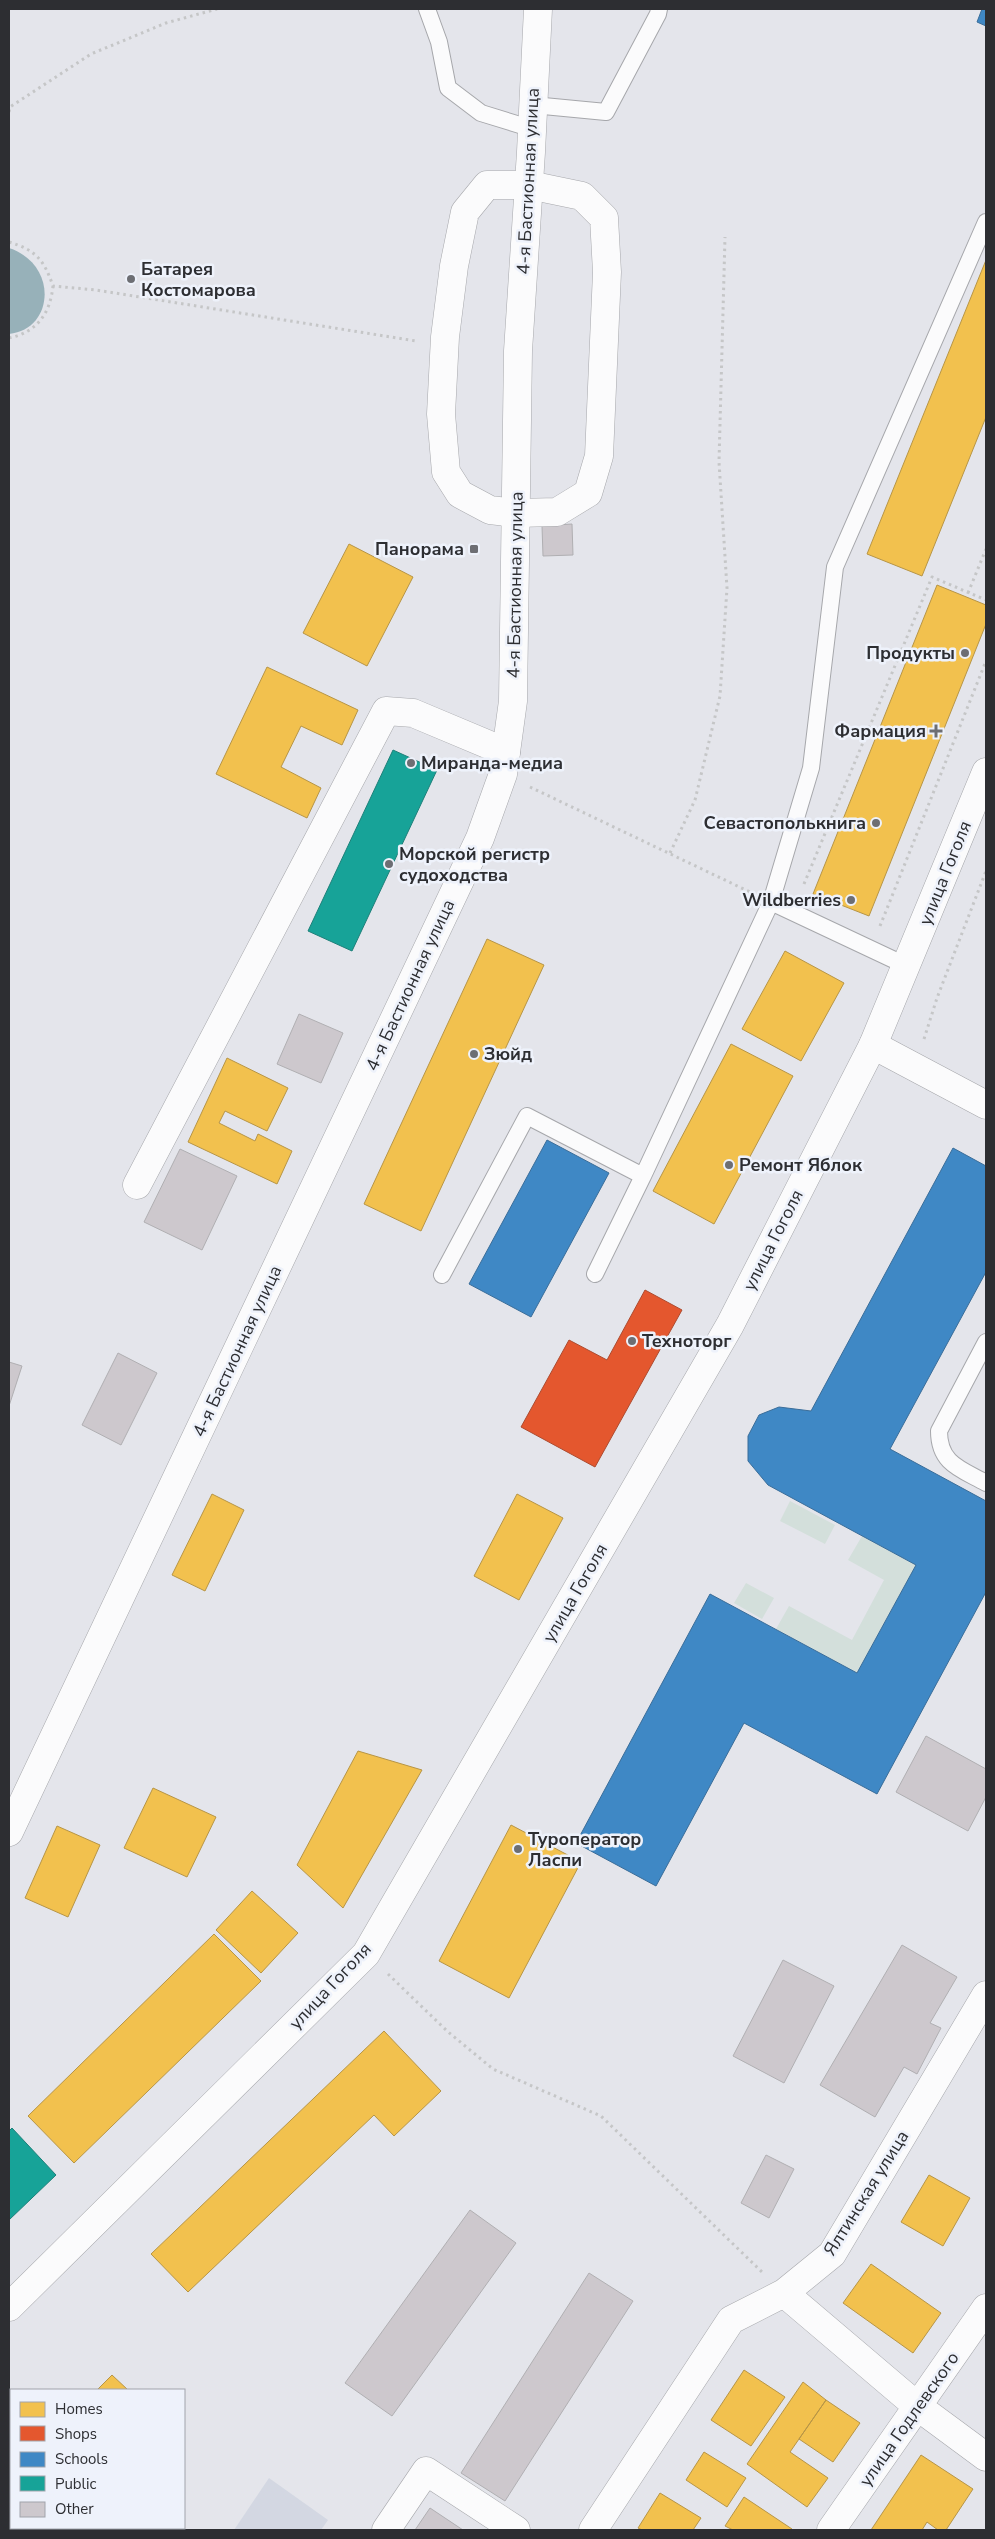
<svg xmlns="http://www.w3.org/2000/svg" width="995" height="2539" viewBox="0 0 995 2539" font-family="'Nunito Sans',sans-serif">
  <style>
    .built { fill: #d3d7e2 }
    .green { fill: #d3dfdb }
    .water { fill: #97b1b9 }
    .homes { fill: #f2c14e; stroke: #b79546 }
    .shops { fill: #e4572e; stroke: #ad4b2f }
    .schools { fill: #3f88c5; stroke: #3a6d99 }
    .public { fill: #17a398; stroke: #1e8079 }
    .building { fill: #cdc8cd; stroke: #b0afb2 }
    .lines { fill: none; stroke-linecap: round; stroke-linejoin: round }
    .service-casing { stroke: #a6a7ab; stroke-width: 18 }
    .minor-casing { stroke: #a6a7ab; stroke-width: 29 }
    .secondary-casing { stroke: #a6a7ab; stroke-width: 29 }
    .path { stroke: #c5c6c7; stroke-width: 3; stroke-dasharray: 2.5 4; stroke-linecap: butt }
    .service { stroke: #fbfbfc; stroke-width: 16 }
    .minor { stroke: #fbfbfc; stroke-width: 28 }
    .secondary { stroke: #fbfbfc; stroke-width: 28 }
    .poi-dot { fill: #6d6e73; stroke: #eef2fb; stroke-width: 2 }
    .labels { text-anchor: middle; stroke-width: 5; stroke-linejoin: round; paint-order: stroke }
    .street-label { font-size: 18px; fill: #2d2e32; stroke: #eef2fb }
    .poi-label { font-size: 18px; font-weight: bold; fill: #2d2e32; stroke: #eef2fb; text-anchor: start }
  </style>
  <rect width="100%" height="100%" fill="#e4e5eb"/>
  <path class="built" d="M269,2478L328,2520L321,2530H234Z"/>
  <path class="green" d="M790,1501L835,1525L825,1544L780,1521Z
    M862,1536L916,1565L857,1673L776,1629L789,1606L852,1640L884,1580L848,1560Z
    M746,1583L774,1598L762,1619L734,1603Z"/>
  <path class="water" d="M9,248C58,264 55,329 9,334Z"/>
  <path class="homes" d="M986,260V417L922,576L867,554Z
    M349,544L413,577L367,666L303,633Z
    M937,585L986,605V624L869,916L813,894Z
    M267,667L358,710L342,745L301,726L281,767L321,788L307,818L216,774Z
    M487,939L544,965L421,1231L364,1204Z
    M785,951L844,983L801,1061L742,1029Z
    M731,1044L793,1076L714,1224L653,1191Z
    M227,1058L288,1088L267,1131L225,1111L219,1123L255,1141L258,1134L292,1151L277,1184L188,1142Z
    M212,1494L244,1510L205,1591L172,1575Z
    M517,1494L563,1518L519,1600L474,1576Z
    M358,1751L422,1770L343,1908L297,1865Z
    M153,1788L216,1817L187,1877L124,1848Z
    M511,1825L581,1862L509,1998L439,1961Z
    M57,1826L100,1845L68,1917L25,1898Z
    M252,1891L298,1933L261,1973L216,1930Z
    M214,1934L261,1981L74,2163L28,2116Z
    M384,2031L441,2091L394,2136L374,2115L188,2292L151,2254Z
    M929,2175L970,2198L943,2246L901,2222Z
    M871,2264L941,2313L913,2353L843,2303Z
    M744,2370L785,2397L751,2446L711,2420Z
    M112,2375L128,2390H97Z
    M803,2382L826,2400L790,2452L828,2478L807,2507L747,2464Z
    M826,2400L860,2423L833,2462L799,2439Z
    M704,2452L746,2478L727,2507L686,2480Z
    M921,2455L973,2489L946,2530H938L927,2522L922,2530H871Z
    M11,2476V2528H32L29,2530H9V2478Z
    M660,2493L701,2518L693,2530H642L638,2528Z
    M744,2497L792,2529L791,2530H733L725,2526Z"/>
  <path class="shops" d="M645,1290L682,1310L595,1467L521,1427L569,1340L607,1360Z"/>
  <path class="schools" d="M982,9H986V26L977,22Z
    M547,1140L609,1173L531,1317L469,1284Z
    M953,1148L986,1166V1272L890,1449L986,1501V1592L877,1794L744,1723L656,1886L576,1843L710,1594L857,1673L916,1565L768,1485L748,1461V1436L759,1415L779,1407L811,1411Z"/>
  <path class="public" d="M393,750L437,770L352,951L308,931Z
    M12,2128L56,2175L9,2220V2131Z"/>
  <path class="building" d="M572,524L573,555L543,556L542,526Z
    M299,1014L343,1033L321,1083L277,1064Z
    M180,1149L237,1176L202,1250L144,1222Z
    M118,1353L157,1373L121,1445L82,1425Z
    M9,1362L22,1366L9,1406Z
    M926,1736L986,1769V1797L968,1831L896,1792Z
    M902,1945L957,1977L930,2023L941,2028L917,2074L904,2067L875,2117L820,2085Z
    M783,1960L834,1986L784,2083L733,2056Z
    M766,2155L794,2169L769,2218L741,2203Z
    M470,2210L516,2243L392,2416L345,2383Z
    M589,2273L633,2301L505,2501L461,2473Z
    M430,2508L463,2530H415Z"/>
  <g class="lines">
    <g class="service-casing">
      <path id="service" d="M427,9L439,42L448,88L481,113L533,129
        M533,105L606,112L658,14L659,9
        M771,902L907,966
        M595,1274L643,1176
        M442,1275L527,1116L643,1176L771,902L811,768L835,567L986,222
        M986,1342L939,1431C939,1464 961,1469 986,1483"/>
    </g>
    <g class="minor-casing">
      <path id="minor" d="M487,185H529L582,196L604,218L607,272L599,456L588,493L557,512L516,513L490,510L460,494L446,472L441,414L445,337L454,266L465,212Z
        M873,1045L986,1105
        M137,1185L386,711L413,713L506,752
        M784,2293L917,2406L986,2457
        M386,2530L426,2471L516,2530
        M593,2530L731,2320L784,2293L832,2254L986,1995
        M831,2530L986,2308"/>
    </g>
    <g class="secondary-casing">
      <path id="secondary" d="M9,1832L480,838L503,774L513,701L518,351L531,152L538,9
        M9,2307L366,1954L730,1325L873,1045L986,772"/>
    </g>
    <path class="path" d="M9,112L10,107L91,54L166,23L217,9
      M9,242C36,250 44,260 53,286L96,290L416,341
      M9,338C37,332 50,314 53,286
      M968,593L986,549
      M530,787L750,892
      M670,853L695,800L720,696L727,588L719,462L725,237
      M804,884L932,577L986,600
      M880,926L986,661
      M924,1039L937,998L986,871
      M388,1974L447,2031L493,2069L601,2116L762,2272"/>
    <use href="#service" class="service"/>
    <use href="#minor" class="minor"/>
    <use href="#secondary" class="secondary"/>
  </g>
  <g class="poi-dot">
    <circle cx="131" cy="279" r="5"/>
    <rect x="469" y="544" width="10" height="10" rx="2.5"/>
    <circle cx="965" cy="653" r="5"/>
    <path d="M933.5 723.5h5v5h5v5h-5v5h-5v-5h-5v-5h5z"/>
    <circle cx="411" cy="763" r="5"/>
    <circle cx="876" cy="823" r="5"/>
    <circle cx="389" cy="864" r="5"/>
    <circle cx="851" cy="900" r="5"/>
    <circle cx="474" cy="1054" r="5"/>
    <circle cx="729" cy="1165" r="5"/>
    <circle cx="632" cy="1341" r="5"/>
    <circle cx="518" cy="1849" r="5"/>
  </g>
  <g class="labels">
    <g class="street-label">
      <text transform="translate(528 181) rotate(-87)" y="6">4-я Бастионная улица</text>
      <text transform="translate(515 585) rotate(-89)" y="6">4-я Бастионная улица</text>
      <text transform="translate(945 873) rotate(-68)" y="6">улица Гоголя</text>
      <text transform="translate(410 985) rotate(-65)" y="6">4-я Бастионная улица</text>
      <text transform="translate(773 1240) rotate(-63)" y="6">улица Гоголя</text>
      <text transform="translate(237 1351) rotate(-65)" y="6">4-я Бастионная улица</text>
      <text transform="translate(575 1593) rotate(-60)" y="6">улица Гоголя</text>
      <text transform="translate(330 1986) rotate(-47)" y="6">улица Гоголя</text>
      <text transform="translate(866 2193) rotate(-58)" y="6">Ялтинская улица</text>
      <text transform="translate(909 2419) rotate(-55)" y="6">улица Годлевского</text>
    </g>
    <g class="poi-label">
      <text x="141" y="275">Батарея<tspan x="141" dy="21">Костомарова</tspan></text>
      <text x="464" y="555" text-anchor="end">Панорама</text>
      <text x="955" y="659" text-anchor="end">Продукты</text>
      <text x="926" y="737" text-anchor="end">Фармация</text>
      <text x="421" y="769">Миранда-медиа</text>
      <text x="866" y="829" text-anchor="end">Севастополькнига</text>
      <text x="399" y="860">Морской регистр<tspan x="399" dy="21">судоходства</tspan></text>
      <text x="841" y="906" text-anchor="end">Wildberries</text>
      <text x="484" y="1060">Зюйд</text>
      <text x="739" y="1171">Ремонт Яблок</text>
      <text x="642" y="1347">Техноторг</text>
      <text x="528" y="1845">Туроператор<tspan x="528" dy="21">Ласпи</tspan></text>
    </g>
  </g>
  <rect width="995" height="2539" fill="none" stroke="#2d2e32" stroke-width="20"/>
  <rect x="10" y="2389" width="175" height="140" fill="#eef2fb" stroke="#a1a4ab"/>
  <rect x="20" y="2402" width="25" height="15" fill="#f2c14e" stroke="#a1a4ab"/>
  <text x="55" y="2414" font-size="15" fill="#2d2e32">Homes</text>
  <rect x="20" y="2426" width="25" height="15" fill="#e4572e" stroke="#a1a4ab"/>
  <text x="55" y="2439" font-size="15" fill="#2d2e32">Shops</text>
  <rect x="20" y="2452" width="25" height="15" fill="#3f88c5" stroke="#a1a4ab"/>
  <text x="55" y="2464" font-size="15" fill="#2d2e32">Schools</text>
  <rect x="20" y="2476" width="25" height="15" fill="#17a398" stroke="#a1a4ab"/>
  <text x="55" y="2489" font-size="15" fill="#2d2e32">Public</text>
  <rect x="20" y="2502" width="25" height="15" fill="#cdc8cd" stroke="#a1a4ab"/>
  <text x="55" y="2514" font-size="15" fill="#2d2e32">Other</text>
</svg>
